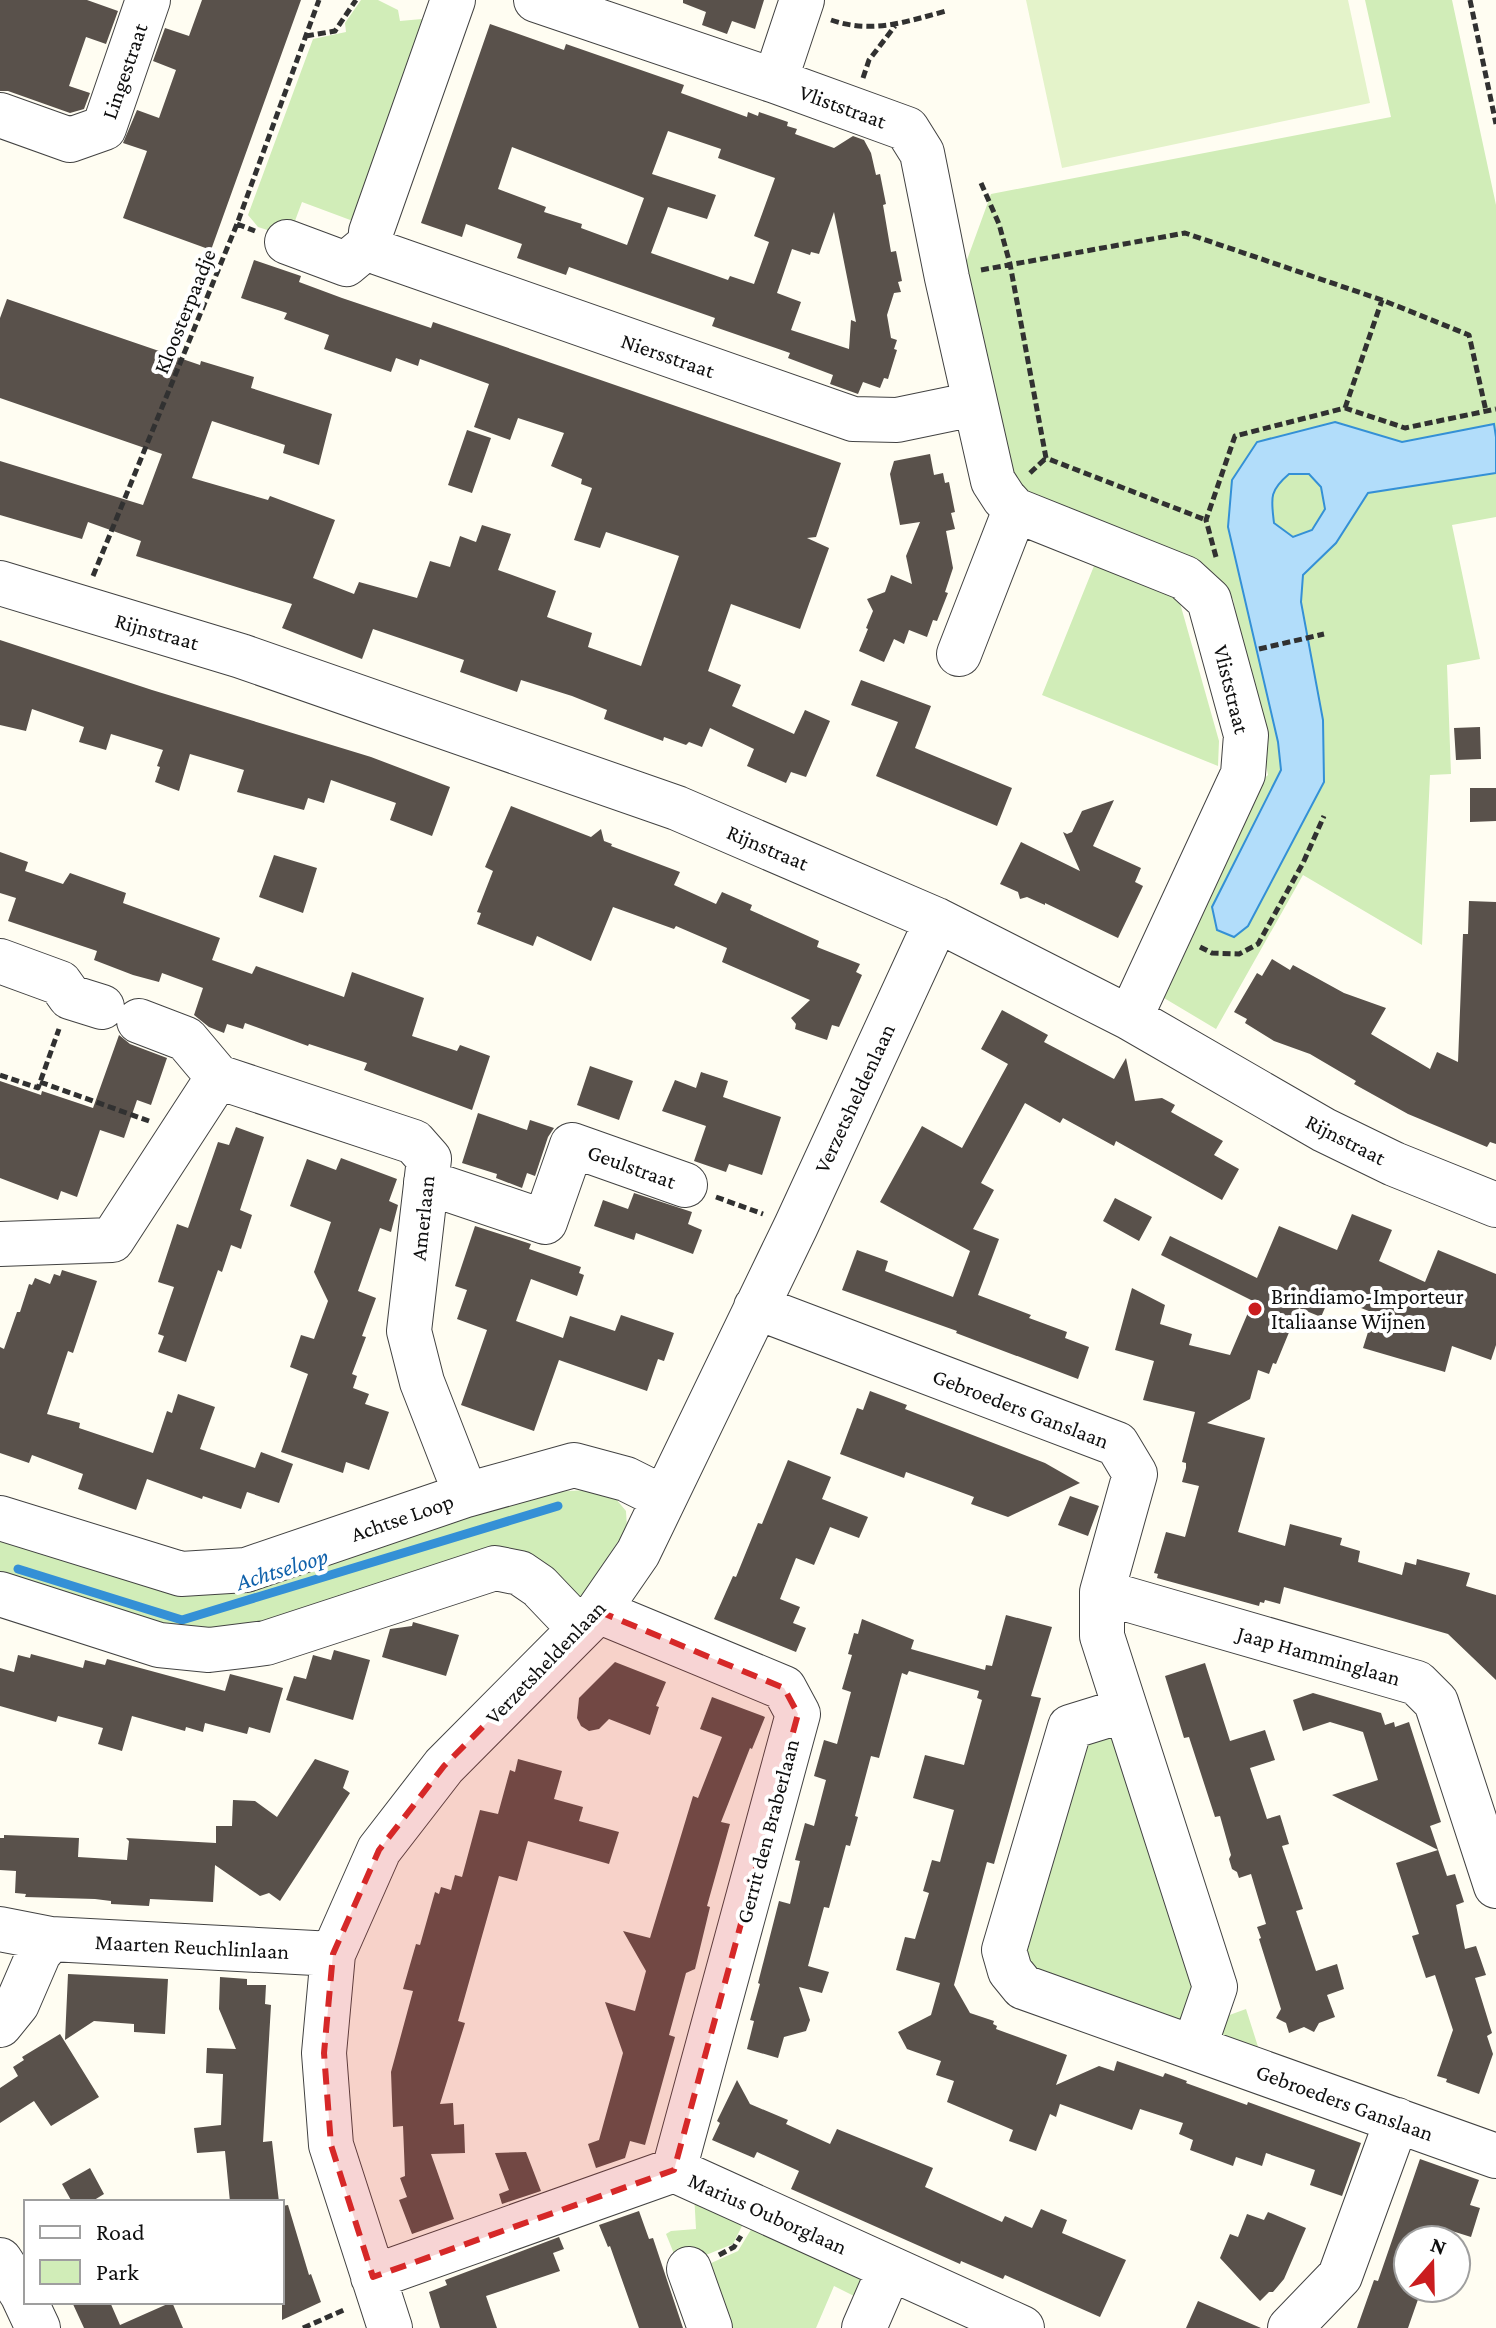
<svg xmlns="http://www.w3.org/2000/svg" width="1496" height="2328" viewBox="0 0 1496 2328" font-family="'Crimson Pro',serif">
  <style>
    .green { fill: #d1edb8 }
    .pitch { fill: #e4f3ca }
    .water { fill: #b2ddfa; stroke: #3490d6; stroke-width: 2; fill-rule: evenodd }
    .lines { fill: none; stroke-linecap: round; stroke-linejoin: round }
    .stream { stroke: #3490d6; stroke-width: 9 }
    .building { fill: #59514b; fill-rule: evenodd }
    .minor-casing { stroke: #424242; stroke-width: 46 }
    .path { stroke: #313131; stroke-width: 5; stroke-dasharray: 8 4; stroke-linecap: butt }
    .minor { stroke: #fff; stroke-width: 44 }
    .marked { fill: #d62828; fill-opacity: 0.2; stroke: #d62828; stroke-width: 6; stroke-dasharray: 16 10; stroke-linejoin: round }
    .poi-dot { fill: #ca1d1f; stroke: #fff; stroke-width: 3 }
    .labels { text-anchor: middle; stroke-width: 8; stroke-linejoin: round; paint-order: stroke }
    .street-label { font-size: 22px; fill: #0f0f0f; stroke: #fff }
    .poi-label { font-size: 22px; fill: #0f0f0f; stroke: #fff; text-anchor: start }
    .water-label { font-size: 24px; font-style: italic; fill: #0f61ab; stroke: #fff }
  </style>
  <rect width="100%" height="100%" fill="#fffdf2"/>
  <path class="green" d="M361,0H378L398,10L400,21L433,18L361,224L302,202L289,237L258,227L248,215L313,39L346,32L345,23Z
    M1365,0H1452L1496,205V517L1452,525L1480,659L1447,665L1451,774L1430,775L1422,945L1303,875L1216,1029L1164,998L1163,988L1259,783L1268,775L1233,599L1196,570L1021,499L1005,479L964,268L991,194L1391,117Z
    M1096,561L1178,596L1219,741L1218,766L1042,695Z
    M587,1490L616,1499L626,1511L627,1528L580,1599L545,1577L206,1639L0,1585V1533L178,1586L552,1492Z
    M1106,1731L1119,1746L1195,1988L1185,2018L1170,2026L1040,1981L1022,1960L1078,1737Z
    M1246,2009L1261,2056L1221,2037L1224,2017Z
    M694,2193L746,2218L733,2244L679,2266L666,2234L671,2231L696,2229Z
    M755,2223L857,2268L868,2288L862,2300L834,2286L816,2328H721L700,2268L738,2251Z"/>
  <path class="pitch" d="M1026,0H1348L1370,103L1062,168Z"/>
  <path class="water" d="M1335,422L1402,442L1494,424L1496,437V473L1368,493L1336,543L1303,575L1301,602L1323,720L1324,782L1248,926L1234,937L1217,930L1212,907L1281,770L1278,742L1228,527L1232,480L1257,442ZM1289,474H1309L1321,487L1325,509L1312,530L1293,537L1274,523C1271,498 1269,491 1289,474Z"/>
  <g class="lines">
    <path class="stream" d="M18,1569L182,1620L558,1506"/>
  </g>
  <path class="building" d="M0,0H87L118,11L106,44L86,37L69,86L90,93L84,109L70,113L8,91H0Z
    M202,0H301L211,250L123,218L147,151L123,143L137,110L159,118L176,70L153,61L165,28L189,36Z
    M683,0H764L755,29L732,21L727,34L702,25L706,12L683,3Z
    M490,24L564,50L566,44L684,85L681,93L747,117L748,112L758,116L759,112L788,122L787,126L797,129L795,134L834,148L853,136L864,140L871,153L876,175L880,174L886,204L883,205L891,252L896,251L902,281L898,282L901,292L894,293L887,315L891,338L897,340L894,349L897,350L888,379L884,378L880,388L863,382L858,394L830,384L833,375L788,358L790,353L712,326L715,318L569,267L566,275L517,258L522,244L466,224L462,237L421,223ZM668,131L721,149L718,158L775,178L754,236L769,242L754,284L730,276L728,280L651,253L668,207L707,219L716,195L652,174ZM512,147L644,198L627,245L581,228L582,224L544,212L546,207L498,189ZM834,212L856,322L851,320L849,349L791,330L801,302L777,293L792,249L810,255L811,252L819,254Z
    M254,260L301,276L299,282L342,298L431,328L433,322L841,463L816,537L807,538L829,548L800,629L731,604L708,671L741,685L732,706L794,734L805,710L830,721L806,777L791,772L786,783L747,766L754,749L710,728L702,747L689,742L686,745L664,737L663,741L604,719L607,710L572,696L521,680L517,692L460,672L464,660L373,629L362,659L282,628L292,604L136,556L141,541L88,522L82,539L0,515V461L143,505L162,454L0,398V318L7,299L200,365L201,361L254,377L251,388L332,414L319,465L283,453L285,445L212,421L192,478L268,500L270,496L335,520L313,578L354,594L359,582L417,598L430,561L450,567L460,536L476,542L482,525L511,534L498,570L556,591L547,617L592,633L588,647L641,666L679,556L606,532L600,548L574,540L592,488L581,484L582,479L551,466L564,433L518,418L510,440L474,427L489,384L420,359L418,366L396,358L391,372L324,349L329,335L284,319L287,313L241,298Z
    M467,430L491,438L472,493L448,485Z
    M930,454L934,475L943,473L945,483L949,482L955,512L951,513L955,529L946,531L953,568L945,592L948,593L937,621L933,620L927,637L909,630L904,644L894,639L884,662L859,651L868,629L866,628L873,611L867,599L885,592L891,575L912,584L906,556L920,522L900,525L890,474L894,461Z
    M0,640L152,690L371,757L450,787L432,836L390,820L396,803L331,780L324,803L308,798L304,810L237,792L244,770L190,754L179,791L155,782L160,767L157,766L163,750L111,734L106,750L79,742L84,727L32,709L26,731L0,725Z
    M861,680L931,706L915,748L1012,788L997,826L876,776L898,722L851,705Z
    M1480,727L1481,759L1456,760L1454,728Z
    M1470,788H1496V821L1470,822Z
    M1114,800L1093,846L1141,868L1135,882L1143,886L1118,938L1045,903V905L1027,897L1020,899L1018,892L1000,884L1021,842L1080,871L1063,832L1067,834L1072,832L1082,811Z
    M511,806L591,837L601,829L604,841L612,844L611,846L680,872L674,885L716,904L722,892L752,905L750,910L819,941L817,947L860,964L856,972L862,975L839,1027L832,1025L827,1040L795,1029L796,1024L791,1018L810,1000L722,962L727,948L676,926L674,929L613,907L591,961L537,936L533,946L477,924L481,913L477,912L493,871L485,867Z
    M0,852L28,862L25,871L63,884L70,873L126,893L123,903L220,938L212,960L252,974L256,966L344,997L352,972L424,998L412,1036L457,1051L460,1045L490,1056L472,1110L364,1070L367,1063L309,1044L308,1046L245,1023L243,1029L227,1024L224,1033L209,1027L194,1015L203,988L162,973L159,982L133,975L94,960L97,951L8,921L16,898L0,893Z
    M274,855L317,868L303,913L259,897Z
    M1469,901L1496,902V1144L1490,1142L1487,1147L1408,1114L1354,1084L1356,1081L1310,1054L1274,1041L1245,1023L1247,1019L1234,1012L1257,973L1262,976L1272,959L1290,970L1293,965L1344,993L1386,1008L1371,1034L1430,1069L1437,1052L1458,1062L1463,934H1468Z
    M1002,1010L1048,1035L1044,1042L1114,1079L1126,1058L1135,1101L1162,1098L1175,1105L1171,1112L1223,1141L1214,1155L1239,1169L1222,1200L1116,1141L1114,1146L1063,1118L1060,1123L1025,1103L981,1183L994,1190L973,1229L999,1239L978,1295L1031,1315L1029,1318L1067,1332L1065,1338L1089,1347L1078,1379L956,1333L957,1331L842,1290L857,1250L888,1261L885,1271L953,1297L970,1251L880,1202L922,1126L962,1148L1008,1064L981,1049Z
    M119,1035L130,1044L167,1058L151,1105L137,1100L124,1138L100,1130L77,1197L61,1191L58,1200L0,1178V1081L41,1095L42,1091L93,1108Z
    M590,1066L633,1081L619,1120L577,1105Z
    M701,1072L728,1081L723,1097L781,1117L762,1175L729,1164L726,1172L694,1161L706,1126L662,1111L675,1080L696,1088Z
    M478,1113L527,1130L530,1120L554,1128L548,1137L535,1176L527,1173L522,1188L496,1178L497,1174L462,1163Z
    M236,1127L264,1137L240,1210L252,1215L241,1249L231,1245L222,1272L218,1270L186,1362L158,1352L164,1336L158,1334L174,1287L158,1282L177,1224L188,1228L218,1142L229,1145Z
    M341,1158L397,1179L389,1201L398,1205L391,1232L380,1228L358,1291L376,1298L362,1336L366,1337L352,1374L357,1376L353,1388L369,1394L365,1404L389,1412L369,1470L346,1462L343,1473L281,1452L308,1374L290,1367L301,1335L314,1339L328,1301L314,1272L331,1222L290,1206L307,1159L336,1170Z
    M634,1193L692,1212L688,1224L702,1230L693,1254L636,1233L634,1240L594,1226L603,1200L628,1209Z
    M1115,1198L1152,1217L1139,1241L1103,1221Z
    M1352,1214L1392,1230L1379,1261L1425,1282L1438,1250L1496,1274V1345L1491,1360L1452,1346L1445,1372L1363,1348L1374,1313L1330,1296L1321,1317L1299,1308L1276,1364L1273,1363L1269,1374L1258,1370L1250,1399L1207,1423L1265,1438L1238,1532L1285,1546L1290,1524L1342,1538L1340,1545L1360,1551L1358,1562L1402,1575L1405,1562L1416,1565L1417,1559L1470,1573L1466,1586L1496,1595V1680L1448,1634L1284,1587L1280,1604L1265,1600L1264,1603L1260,1602L1259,1606L1157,1578L1158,1574L1154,1573L1166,1532L1185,1537L1199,1486L1182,1482L1186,1468V1463L1182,1462L1195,1412L1143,1400L1154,1361L1115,1350L1132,1288L1165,1305L1160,1324L1192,1334L1189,1345L1230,1355L1253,1301L1161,1255L1170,1236L1257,1278L1279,1226L1337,1250Z
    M475,1226L531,1244L529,1249L581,1267L579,1273L584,1275L577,1296L531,1279L516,1321L563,1338L570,1316L615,1331L621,1315L674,1333L664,1361L658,1359L647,1391L559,1360L534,1431L461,1405L487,1330L457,1319L467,1290L455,1286Z
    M62,1270L97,1281L73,1353L68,1351L47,1414L80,1423L79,1428L153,1453L167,1411L172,1413L178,1394L215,1407L200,1449L255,1468L261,1452L293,1464L279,1503L247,1492L241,1509L203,1496L202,1499L147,1479L136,1510L78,1489L83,1474L32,1455L29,1463L0,1453V1347L4,1349L17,1312H20L29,1284L32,1285L35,1278L50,1284L54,1274L60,1276Z
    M870,1391L907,1405L905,1409L1045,1463L1080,1483L1008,1517L971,1504L974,1497L906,1472L904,1478L840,1454L857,1408L863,1410Z
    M788,1460L831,1477L822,1499L868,1517L859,1538L830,1527L814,1565L796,1558L780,1599L800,1607L793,1623L806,1628L796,1652L714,1619L733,1576L736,1577L758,1523L762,1524Z
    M1070,1496L1099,1506L1088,1536L1058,1525Z
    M1006,1615L1052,1627L1031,1696L1041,1698L994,1864L987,1862L954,1985L970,2013L994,2021L993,2024L997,2026L996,2029L1067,2055L1056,2085L1099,2066L1114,2071L1117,2061L1163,2077L1165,2073L1187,2081L1186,2083L1247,2105L1248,2102L1361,2143L1342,2196L1310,2185L1315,2170L1266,2153L1262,2166L1236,2157L1233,2166L1190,2150L1193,2140L1179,2134L1183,2123L1140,2109L1132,2130L1060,2104L1056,2117L1050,2114L1036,2151L1009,2141L1013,2130L947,2102L954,2081L936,2075L941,2061L907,2049L898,2032L931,2015L940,1983L896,1970L905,1937L915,1939L929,1893L923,1891L932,1860L940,1862L954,1810L913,1798L925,1755L964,1765L982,1700L977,1698L979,1691L909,1671L907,1675L902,1673L879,1758L871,1756L855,1816L858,1817L850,1846L846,1845L829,1908L824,1907L808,1966L829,1972L822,1993L799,1987L810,2020L806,2031L784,2037L778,2058L747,2049L754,2021L750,2020L760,1984L758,1983L779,1901L790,1904L800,1861L795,1860L805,1823L814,1826L826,1780L814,1776L824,1740L837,1744L851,1692L842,1689L852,1655L848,1654L854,1633L858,1634L862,1619L914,1640L911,1649L985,1670L986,1665L992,1666Z
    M413,1622L459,1635L446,1676L382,1657L390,1629L412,1626Z
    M334,1650L370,1660L353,1720L286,1700L294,1676L306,1679L313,1655L331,1660Z
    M31,1654L83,1668L85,1660L105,1665L107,1659L225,1691L230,1674L283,1688L270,1733L249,1727L247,1734L205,1723L203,1732L186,1727L185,1731L132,1716L122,1751L98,1744L103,1728L58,1716L56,1722L0,1706V1668L14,1672L18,1655L30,1658Z
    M615,1662L666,1682L656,1706L659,1707L650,1735L609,1719L599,1729L589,1731L581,1726L577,1718L579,1698Z
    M1205,1663L1230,1741L1265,1730L1275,1760L1250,1768L1267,1819L1280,1815L1289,1844L1282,1846L1303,1909L1296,1911L1316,1971L1337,1964L1344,1989L1327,1995L1335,2017L1319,2023L1314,2032L1304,2027L1289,2033L1286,2023L1276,2018L1281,2009L1259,1939L1261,1938L1257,1927L1266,1924L1251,1874L1239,1878L1237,1872L1232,1869L1229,1859L1231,1855L1220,1816L1215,1817L1189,1737L1184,1738L1165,1676Z
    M1313,1693L1381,1713L1385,1725L1394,1722L1395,1727L1409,1722L1441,1822L1430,1826L1447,1876L1455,1874L1464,1902L1456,1905L1465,1949L1476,1946L1486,1975L1475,1978L1492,2033L1487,2036L1493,2054L1479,2094L1446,2082L1447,2079L1437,2076L1453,2030L1435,1975L1426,1978L1412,1936L1419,1934L1396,1863L1438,1850L1332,1795L1378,1780L1363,1732L1330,1722L1303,1731L1293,1700Z
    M712,1697L765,1717L752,1749L750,1748L721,1822L730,1824L707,1906L710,1907L695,1969L686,1973L669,2035L675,2037L645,2145L630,2141L625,2158L596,2168L588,2144L599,2140L623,2053L605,2002L635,2011L646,1971L623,1931L650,1938L693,1796L698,1798L722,1737L700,1729Z
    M315,1759L349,1771L343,1788L350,1793L280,1901L269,1893L260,1896L215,1865L213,1902L150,1899L149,1906L111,1904V1901L95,1899L25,1897L26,1894L15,1893L16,1871L0,1870V1838H4V1835L79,1838L78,1857L127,1860L129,1841L126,1838L216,1843V1826H232L233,1800L255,1801L277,1817Z
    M518,1759L562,1771L554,1799L583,1807L579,1821L619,1832L609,1864L528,1841L517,1881L499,1876L458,2021L465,2023L440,2104L453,2103L454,2125L464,2124L465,2153L431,2154L454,2219L412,2234L399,2200L407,2197L400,2178L405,2176L403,2126L393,2127L391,2072L413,1991L403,1989L416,1944L420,1945L435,1892L439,1894L441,1887L451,1890L455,1875L462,1877L480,1810L498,1814L510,1770L515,1772Z
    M68,1974L168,1979L165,2034L134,2032V2024L94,2021L65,2040Z
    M220,1977L247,1979V1985H266L265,2004L271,2005L263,2142L272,2141L279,2202H230L225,2151L197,2153L194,2128L221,2125L223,2074L206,2073L207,2048L236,2049L219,2009Z
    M60,2034L99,2097L51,2126L34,2101L0,2123V2088L18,2076L13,2067L24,2060L22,2057Z
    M737,2080L750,2104L788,2120L786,2124L830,2144L837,2129L933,2168L925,2187L1002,2222L1005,2216L1032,2228L1041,2209L1067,2220L1062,2233L1126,2260L1100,2317L1005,2275L1003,2279L961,2261L960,2264L791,2189L799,2171L757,2152L754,2158L712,2140L720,2123L717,2121Z
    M526,2152L541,2191L502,2204L499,2194L509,2190L495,2153Z
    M1420,2159L1479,2180L1470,2205L1480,2208L1471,2237L1452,2231L1449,2240H1408V2288H1422L1408,2328H1357L1374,2280L1378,2281Z
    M90,2168L104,2194L91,2202H72L62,2184Z
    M288,2205L309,2275L311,2274L321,2302L282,2320V2206Z
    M639,2211L649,2239L653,2238L683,2328H639L610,2246L608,2247L599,2225Z
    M1268,2212L1306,2228L1284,2279L1273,2292H1269L1260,2301L1220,2258L1230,2234L1238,2237L1247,2214L1264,2220Z
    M559,2237L564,2249L553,2253L560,2271L486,2296L497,2328H440L429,2292L447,2285L445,2280Z
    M1198,2301L1261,2328H1186Z
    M72,2302H110L120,2325L172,2302L183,2328H84Z"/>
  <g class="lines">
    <g class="minor-casing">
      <path id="minor" d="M453,0L371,232L370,244L379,253L853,419L897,420L974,404
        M536,0L775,81L907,129L922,153L947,278L993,481L1004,498L1015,510L1185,578L1209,600L1246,735L1243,774L1130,1018
        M775,81L802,0
        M0,115L70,140L104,128L148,0
        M287,242L346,264L370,244
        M0,583L241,656L677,808L937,920L1130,1018L1324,1130L1394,1164L1496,1205
        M959,654L1015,510
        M0,961L60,983L70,997L102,1007
        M139,1021L186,1039L218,1077
        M426,1182L545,1222L572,1145L685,1185
        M0,1244L112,1240L218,1077L414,1142L429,1159L409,1331L422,1382L466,1495
        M756,1307L1117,1444L1135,1474L1102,1592V1636L1215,1987L1194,2048
        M0,1518L181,1574L246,1570L466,1495L574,1465L626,1479L664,1498
        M1102,1592L1417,1683L1436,1702L1496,1886
        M0,1594L159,1645L209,1650L266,1643L495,1568L520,1573L539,1586L580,1629
        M598,1611L784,1688L798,1714L674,2170
        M1125,1710L1070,1727L1004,1950L1010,1971L1023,1987L1496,2156
        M0,1929L51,1939
        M0,2025L17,2004L39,1953L51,1939L333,1954
        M0,2260L22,2294L38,2328
        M689,2269L710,2328
        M373,2277L674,2170L1022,2328
        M390,2328L331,2145L324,2053L333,1954L379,1850L444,1766L598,1611L638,1553L796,1226L937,920
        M864,2328L890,2268
        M1290,2328L1340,2276L1397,2120"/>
    </g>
    <path class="path" d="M1470,0L1496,124
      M831,20C872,34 905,22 946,11
      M306,36L335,31L356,0
      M863,78L869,60L895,26
      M981,183L999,224L1010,264L1046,458L1206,520
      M237,224L255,231
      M981,270L1185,233L1382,300L1469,335L1486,411
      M1345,408L1382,300
      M1030,473L1046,458
      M1216,557L1206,520L1235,436L1345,408L1405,428L1496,409
      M93,576L237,224L319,0
      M1259,649L1324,634
      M1200,947L1212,953L1239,954L1258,944L1303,863L1324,816
      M0,1075L38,1088L59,1029
      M40,1082L149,1121
      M716,1197L763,1214
      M719,2255L734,2247L741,2236
      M303,2328L346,2309"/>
    <use href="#minor" class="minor"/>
  </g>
  <path class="marked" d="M598,1611L784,1688L798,1714L674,2170L373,2277L331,2145L324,2053L333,1954L379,1850L444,1766Z"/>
  <circle class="poi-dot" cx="1255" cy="1309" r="8"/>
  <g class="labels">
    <g class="street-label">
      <text transform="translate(124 71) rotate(-71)" y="8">Lingestraat</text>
      <text transform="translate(843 106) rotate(20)" y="8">Vliststraat</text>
      <text transform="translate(184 311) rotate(-68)" y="8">Kloosterpaadje</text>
      <text transform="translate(668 355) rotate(19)" y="8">Niersstraat</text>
      <text transform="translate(157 631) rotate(16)" y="8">Rijnstraat</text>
      <text transform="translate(1232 689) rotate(76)" y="8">Vliststraat</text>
      <text transform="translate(768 847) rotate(23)" y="8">Rijnstraat</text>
      <text transform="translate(854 1098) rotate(-65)" y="8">Verzetsheldenlaan</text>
      <text transform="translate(1346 1139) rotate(27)" y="8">Rijnstraat</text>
      <text transform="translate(632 1166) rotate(20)" y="8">Geulstraat</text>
      <text transform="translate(422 1218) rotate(-84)" y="8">Amerlaan</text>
      <text transform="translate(1021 1408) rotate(21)" y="8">Gebroeders Ganslaan</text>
      <text transform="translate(402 1517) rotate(-19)" y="8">Achtse Loop</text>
      <text transform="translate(1319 1655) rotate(16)" y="8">Jaap Hamminglaan</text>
      <text transform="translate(545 1662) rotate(-46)" y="8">Verzetsheldenlaan</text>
      <text transform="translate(767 1831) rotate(-75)" y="8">Gerrit den Braberlaan</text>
      <text transform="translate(192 1946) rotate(3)" y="8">Maarten Reuchlinlaan</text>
      <text transform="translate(1345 2102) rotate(20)" y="8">Gebroeders Ganslaan</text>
      <text transform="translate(768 2213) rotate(24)" y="8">Marius Ouborglaan</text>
    </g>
    <g class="poi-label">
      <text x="1271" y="1304">Brindiamo-Importeur<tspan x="1271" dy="25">Italiaanse Wijnen</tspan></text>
    </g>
    <g class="water-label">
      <text transform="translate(282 1569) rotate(-17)" y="8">Achtseloop</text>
    </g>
  </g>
  <rect x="24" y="2200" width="260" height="104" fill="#ffffff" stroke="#9f9f9f" stroke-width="2"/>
  <rect x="40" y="2226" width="40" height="12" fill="#ffffff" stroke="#9f9f9f" stroke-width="2"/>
  <text x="96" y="2240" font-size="24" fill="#0f0f0f">Road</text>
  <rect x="40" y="2260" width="40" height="24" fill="#d1edb8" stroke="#9f9f9f" stroke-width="2"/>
  <text x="96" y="2280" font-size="24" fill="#0f0f0f">Park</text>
  <g transform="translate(1432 2264) rotate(20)"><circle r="38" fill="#ffffff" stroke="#9f9f9f" stroke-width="2"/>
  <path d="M0-6L14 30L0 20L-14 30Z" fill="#ca1d1f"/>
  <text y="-12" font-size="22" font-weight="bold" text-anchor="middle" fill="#0f0f0f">N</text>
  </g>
</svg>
